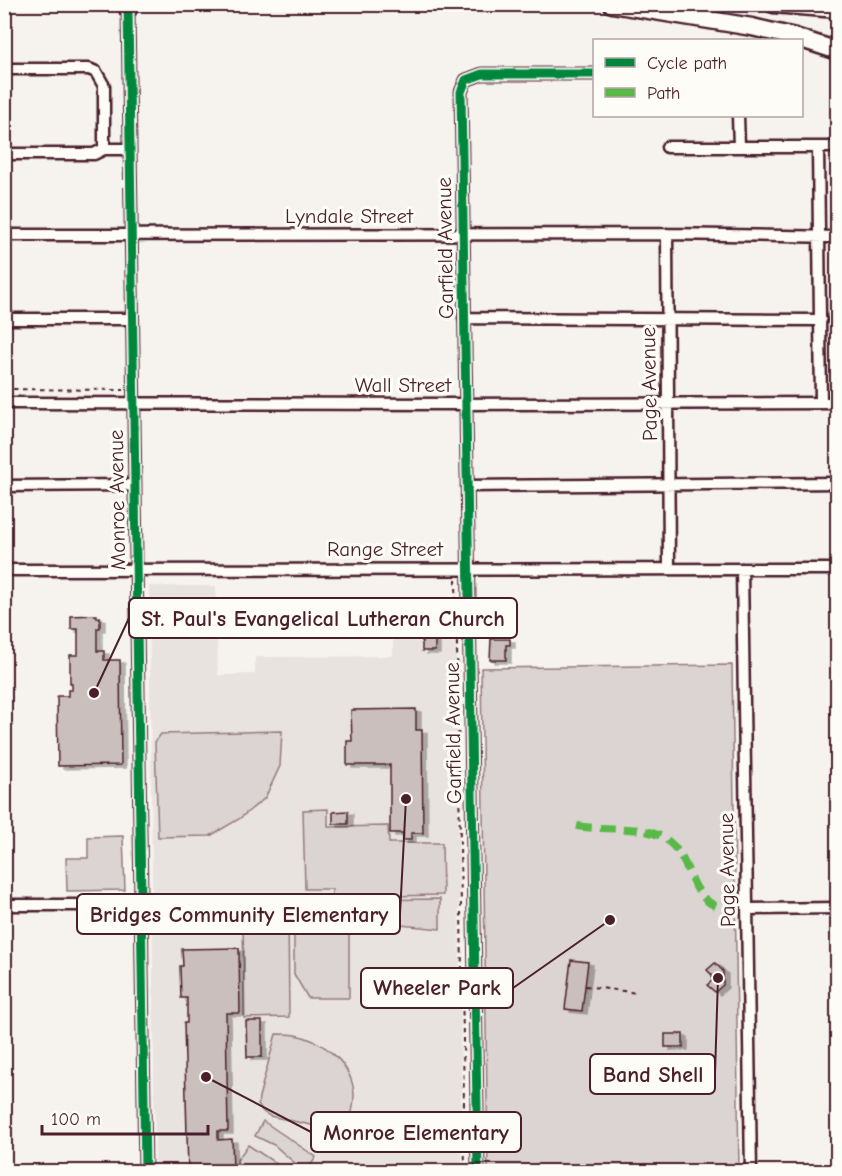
<svg xmlns="http://www.w3.org/2000/svg" width="842" height="1176" viewBox="0 0 842 1176" font-family="'Comic Neue',sans-serif">
  <style>
    .built { fill: #e9e3e0 }
    .green { fill: #dcd4d2; stroke: #937a7e; stroke-width: 1.5 }
    .building { fill: #cbbfbe; stroke: #4a1f2b; stroke-width: 1.5; filter: url(#shadow) }
    .lines { fill: none; stroke-linecap: round; stroke-linejoin: round }
    .minor-casing { stroke: #4a1f2b; stroke-width: 15 }
    .highway-casing { stroke: #4a1f2b; stroke-width: 21 }
    .path { stroke: #4a1f2b; stroke-width: 2; stroke-dasharray: 4.5 4.5; stroke-linecap: butt }
    .minor { stroke: #fdfcf7; stroke-width: 10 }
    .highway { stroke: #fdfcf7; stroke-width: 16 }
    .quiet { stroke: #58b947; stroke-width: 8; stroke-dasharray: 15 8; stroke-linecap: butt }
    .cycleway-casing { stroke: #fdfcf7; stroke-width: 13 }
    .cycleway { stroke: #00873e; stroke-width: 9 }
    .labels { text-anchor: middle; stroke-width: 6; stroke-linejoin: round; paint-order: stroke }
    .street-label { font-size: 21px; fill: #4a1f2b; stroke: #fdfcf7 }
    .leader { fill: none; stroke: #4a1f2b; stroke-width: 2 }
    .callout-dot { fill: #4a1f2b; stroke: #fdfcf7; stroke-width: 2 }
    .callout { fill: #fdfcf7; stroke: #4a1f2b; stroke-width: 2 }
    .callout-label { font-size: 22px; text-anchor: middle; font-weight: bold; fill: #4a1f2b }
  </style>
  <defs>
    <filter id="shadow"><feDropShadow dx="5" dy="3" stdDeviation="0" flood-color="#0004"/></filter>
  </defs>
  <rect width="100%" height="100%" fill="#f6f3ef"/>
  <filter id="ink" filterUnits="userSpaceOnUse"><feTurbulence type="fractalNoise" baseFrequency=".0167" numOctaves="2"/><feDisplacementMap in="SourceGraphic" scale="12" xChannelSelector="R" yChannelSelector="G"/><feConvolveMatrix kernelMatrix="1 2 1 2 8 2 1 2 1" color-interpolation-filters="sRGB"/></filter>
  <g filter="url(#ink)">
    <path class="built" d="M149,586H216L218,675L255,674V657L393,656V630H456L462,1171H155Z"/>
    <path class="green" d="M732,665L739,1171H488L481,668Z
      M282,731L280,766L265,798L239,819L210,836L158,837L155,742L161,734Z
      M328,809V827L388,826L389,843H442L443,895L332,897V889H305L303,810Z
      M123,836L125,890L67,891L66,858H88V837Z
      M440,899V929L390,924L342,921V900Z
      M243,907H288L289,1017L244,1018Z
      M349,929V998H308L294,974V929Z
      M276,1034C282,1034 289,1034 295,1035C324,1040 353,1065 354,1095C354,1107 350,1121 348,1133L270,1116L263,1112L258,1105L259,1097Z
      M263,1121L316,1157L307,1171H304L274,1145L255,1136Z
      M248,1145L277,1164L269,1171H237V1160Z"/>
    <path class="building" d="M97,615V618L100,617V628H97V651H104V660H120L121,765L58,766L57,696H68V690H72V683H70V655H78V629H71V616Z
      M491,639H510V645H506V660H490Z
      M422,640H435V651H422Z
      M416,709V730H422L423,833H411V840H403V833H390V765H347V741H352L351,710Z
      M348,811V824H333V812Z
      M239,948L240,1013H226L228,1131H218V1140L232,1139L233,1172H188L184,1023H187V998H181L180,966H183L182,949Z
      M571,960L588,962L582,1011L565,1009Z
      M715,963L723,971V985L715,992L707,985L712,981V975L707,970Z
      M246,1021H262V1057H247Z
      M665,1034H683V1047H665Z"/>
    <g class="lines">
      <g class="minor-casing">
        <path id="minor" d="M128,9L145,1172
          M4,69H89L96,72L104,86V149H129
          M738,116L739,146
          M667,147H838
          M818,147L821,403
          M4,154H94L104,149
          M667,234L669,569
          M4,235L667,234L838,237
          M464,318L821,320
          M4,319H131
          M4,403L454,404L838,403
          M4,486L134,485
          M467,486L838,483
          M742,569L751,1172
          M4,570L838,569
          M4,905H141
          M747,909L838,908
          M478,1172L461,92L466,80L482,74H594"/>
      </g>
      <g class="highway-casing">
        <path id="highway" d="M127,4L128,9
          M612,4L752,27L795,37L838,51
          M773,4L838,9"/>
      </g>
      <path class="path" d="M4,389L124,390
        M456,579L465,1172
        M585,986L638,993"/>
      <use href="#minor" class="minor"/>
      <use href="#highway" class="highway"/>
      <path class="quiet" d="M577,826C603,831 642,824 664,838C696,858 685,908 734,910"/>
      <g class="cycleway-casing">
        <path id="cycleway" d="M128,9L145,1172
          M478,1172L461,92L466,80L482,74H594"/>
      </g>
      <use href="#cycleway" class="cycleway"/>
    </g>
  </g>
  <g class="labels">
    <g class="street-label">
      <text x="349" y="223">Lyndale Street</text>
      <text transform="translate(445 248) rotate(-91)" y="7">Garfield Avenue</text>
      <text transform="translate(649 384) rotate(-91)" y="7">Page Avenue</text>
      <text x="403" y="392">Wall Street</text>
      <text transform="translate(117 500) rotate(-91)" y="7">Monroe Avenue</text>
      <text x="385" y="556">Range Street</text>
      <text transform="translate(453 733) rotate(-91)" y="7">Garfield Avenue</text>
      <text transform="translate(727 870) rotate(-91)" y="7">Page Avenue</text>
    </g>
  </g>
  <path class="leader" d="M94 693L129 618M406 799L400 914M610 920L513 988M718 978L715 1074M206 1077L311 1132"/>
  <g class="callout-dot">
    <circle cx="94" cy="693" r="6"/>
    <circle cx="406" cy="799" r="6"/>
    <circle cx="610" cy="920" r="6"/>
    <circle cx="718" cy="978" r="6"/>
    <circle cx="206" cy="1077" r="6"/>
  </g>
  <g class="callout">
    <rect x="129" y="598" width="388" height="40" rx="6"/>
    <rect x="77" y="894" width="323" height="40" rx="6"/>
    <rect x="361" y="968" width="152" height="40" rx="6"/>
    <rect x="590" y="1054" width="125" height="40" rx="6"/>
    <rect x="311" y="1112" width="210" height="40" rx="6"/>
  </g>
  <g class="callout-label">
    <text x="323" y="626">St. Paul's Evangelical Lutheran Church</text>
    <text x="239" y="922">Bridges Community Elementary</text>
    <text x="437" y="995">Wheeler Park</text>
    <text x="653" y="1082">Band Shell</text>
    <text x="416" y="1140">Monroe Elementary</text>
  </g>
  <rect width="842" height="1176" fill="none" stroke="#fdfcf7" stroke-width="24"/>
  <rect x="12" y="12" width="818" height="1152" fill="none" stroke="#4a1f2b" stroke-width="2" filter="url(#ink)"/>
  <rect x="593" y="39" width="210" height="78" fill="#fdfcf7" stroke="#b5a4a5" stroke-width="1.5"/>
  <rect x="605" y="58" width="30" height="9" fill="#00873e" stroke="#b5a4a5" stroke-width="1.5"/>
  <text x="647" y="69" font-size="18" fill="#4a1f2b">Cycle path</text>
  <rect x="605" y="88" width="30" height="9" fill="#58b947" stroke="#b5a4a5" stroke-width="1.5"/>
  <text x="647" y="99" font-size="18" fill="#4a1f2b">Path</text>
  <path d="M42 1125v9h166v-9" fill="none" stroke="#4a1f2b" stroke-width="3"/>
  <text x="51" y="1125" font-size="18" fill="#4a1f2b" stroke="#fdfcf7" stroke-width="4.5" paint-order="stroke">100 m</text>
</svg>
